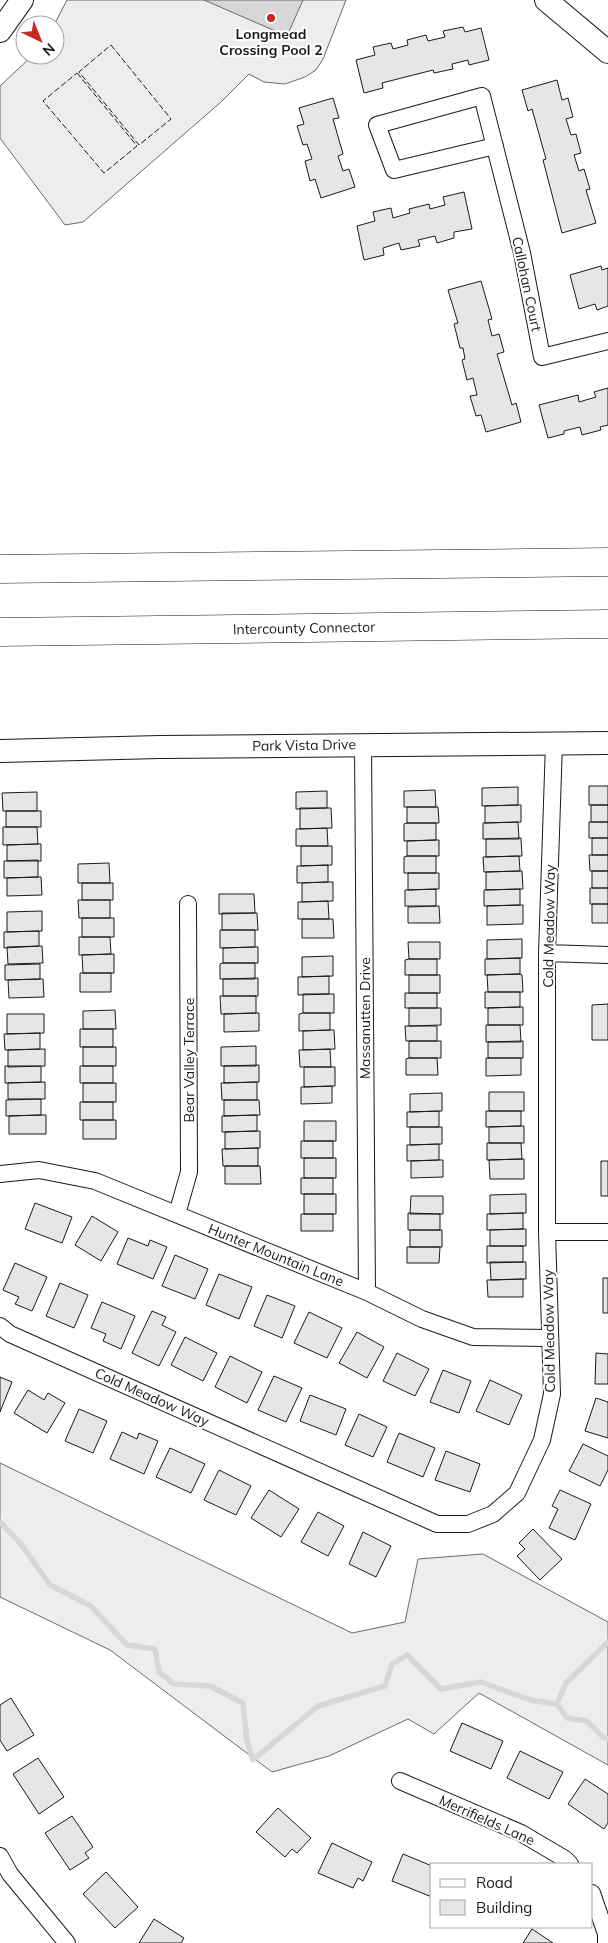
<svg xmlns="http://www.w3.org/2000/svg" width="608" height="1943" viewBox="0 0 608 1943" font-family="Mulish,sans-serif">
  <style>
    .built { fill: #ededed; stroke: #6a6a6a }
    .water { fill: #d7d7d7; stroke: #6a6a6a }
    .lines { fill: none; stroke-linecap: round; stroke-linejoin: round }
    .stream { stroke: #d7d7d7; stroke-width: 5.5 }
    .building { fill: #e6e6e6; stroke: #1a1a1a }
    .street-casing { stroke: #1a1a1a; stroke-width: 18 }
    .secondary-casing { stroke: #1a1a1a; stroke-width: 24 }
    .highway-casing { stroke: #1a1a1a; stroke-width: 29 }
    .street { stroke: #fff; stroke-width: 16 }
    .secondary { stroke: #fff; stroke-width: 22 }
    .highway { stroke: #fff; stroke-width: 28 }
    .fence { stroke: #1a1a1a; stroke-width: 1; stroke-dasharray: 6 2.5; stroke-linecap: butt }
    .poi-dot { fill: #c62828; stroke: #fff; stroke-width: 2 }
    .labels { text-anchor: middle; stroke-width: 4; stroke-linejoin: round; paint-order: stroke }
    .poi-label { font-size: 14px; font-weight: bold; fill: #1a1a1a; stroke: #fff }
    .street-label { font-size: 14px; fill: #1a1a1a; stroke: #fff }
  </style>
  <rect width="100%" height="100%" fill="#fff"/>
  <path class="built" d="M67,0H346L323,59L316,70L305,77L285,84L264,82L249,74L221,102L83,222L65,225L0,138V86L33,55H55L54,25Z
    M0,1463L352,1633L405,1622L418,1559L483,1554L608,1622V1765L479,1693L434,1734L408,1719L329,1756L272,1772L110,1650L0,1597Z"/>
  <path class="water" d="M204,0H303L287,36Z"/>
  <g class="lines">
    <path class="stream" d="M0,1522L21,1544L50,1585L91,1606L127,1645L155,1649L159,1672L174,1684L210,1686L243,1703L247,1741L253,1760L318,1706L385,1686L392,1664L407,1655L441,1689L481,1682L530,1700L557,1704L566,1683L608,1642
      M557,1704L567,1718L587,1721L603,1737L608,1739"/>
  </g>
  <path class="building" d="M463,27L465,32L481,28L489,60L469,65L468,60L452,64L453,69L434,73L433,70L382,83L383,88L364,93L356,60L375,55L373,47L391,43L393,49L408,45L407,40L426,35L428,41L445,37L443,31Z
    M557,80L562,100L568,98L573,117L566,119L571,135L576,134L581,153L574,155L579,171L584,169L590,189L586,190L596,223L562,233L543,160L546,159L532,109L528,111L522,90Z
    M333,98L339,118L333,119L343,154L338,156L343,171L349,169L355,187L321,198L315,179L310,181L305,161L312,159L307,144L303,145L297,126L304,124L299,108Z
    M464,192L472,229L454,232V238L437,243L435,236L418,240L420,246L401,250L399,243L383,248L384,255L364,260L357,226L375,221L373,212L391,208L393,218L410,213L409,209L429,204L430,209L445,205L443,197Z
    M601,266L602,270L608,268V306L597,310L595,304L579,309L570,275Z
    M481,281L492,319L488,320L492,336L499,334L504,352L497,354L512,405L516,403L521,422L486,432L481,415L476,416L470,396L477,395L473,378L467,380L462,360L465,359L463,348H460L454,324L458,323L448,290Z
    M608,388V425L600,427L601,430L582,435L580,427L564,431V434L548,438L539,405L578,395L579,402L596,397L594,392Z
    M589,786H608V805H589Z
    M518,787V805L482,806V788Z
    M435,790L436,807H404V791Z
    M327,791V808L296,809V792Z
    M37,792V811H3L2,793Z
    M518,805H521V822L485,823V806Z
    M591,805H608V822H591Z
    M407,807H438L439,823H407Z
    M300,808H331L332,828L300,829Z
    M6,811H41V827H6Z
    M518,822L519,839H483V823Z
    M589,822H608V838H589Z
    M407,823H436V840L404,841V824Z
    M3,827H37L38,844L3,845Z
    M327,828L328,846H296V829Z
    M521,838L522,856L486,857V839Z
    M592,838H608V855H592Z
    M436,840H439V856H407V841Z
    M38,844H41V861H7V845Z
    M301,846H332V865L301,866Z
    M589,855H608V871H590Z
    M407,856H436V873H404V857Z
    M519,856L520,871L484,872L483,857Z
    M38,860V877L4,878V861Z
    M109,863L110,883H78V864Z
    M328,865V882L297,883V866Z
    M520,871H522L523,889L486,890V872Z
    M592,871H608V888H592Z
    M408,873H439V889L408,890Z
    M38,877H41L42,895L7,896V878Z
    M328,882H333V901L302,902V883Z
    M82,883H113V900H82Z
    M590,888H608V904H590Z
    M436,889V906H405V890Z
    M520,889V905L484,906V890Z
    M219,894H254L255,913L219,914Z
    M78,900H110V918H79Z
    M328,901L329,919H298V902Z
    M592,904H608V923H592Z
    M520,905H523V924L487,925V906Z
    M436,906H439L440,923H408V907Z
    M42,911V931L7,932V912Z
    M222,913H257L258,930H222Z
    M82,918H114V937H82Z
    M302,919H333L334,938H302Z
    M220,930H255V947L220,948Z
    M39,931V946L4,948V932Z
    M79,937H110L111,954L79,955Z
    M522,939V958L487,959V940Z
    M408,942H440V959H409Z
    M42,946L43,963L8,964L7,947Z
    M255,947H258V963H223V948Z
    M114,954V973H83L82,955Z
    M333,956V976L302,977V957Z
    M520,958V974L485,975V959Z
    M409,959H437V975H405V960Z
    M223,963H255V979H220V964Z
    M40,964V979L5,980V965Z
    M80,973H111V992H80Z
    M520,974L522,975L523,992H488L487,975Z
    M409,975H440V993H409Z
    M329,976V994L298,995V977Z
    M258,978V996H223V979Z
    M40,979H43L44,997L9,998L8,980Z
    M485,992H520V1007L485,1008Z
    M405,993H437V1008H405Z
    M303,994H334V1013H303Z
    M220,996H256V1013L221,1014Z
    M608,1004V1040H592V1005Z
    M520,1007H523V1025H488V1008Z
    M409,1008H441V1025L409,1026Z
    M115,1010L116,1029H83V1011Z
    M256,1013H259V1031L224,1032V1014Z
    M303,1013H330V1030L299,1031V1014Z
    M7,1014H44V1033L7,1034Z
    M486,1025H520L521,1042H486Z
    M405,1026H437V1041H406Z
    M80,1029H113V1047H80Z
    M330,1030H334L335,1049L303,1050V1031Z
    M40,1033V1049L5,1050L4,1034Z
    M409,1041H441V1058H409Z
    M523,1041V1058H488V1042Z
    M256,1046V1066H221V1047Z
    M83,1047H116V1066H83Z
    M45,1049V1066L8,1067V1050Z
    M330,1049L331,1067H300L299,1050Z
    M409,1058H437L438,1075H406V1059Z
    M486,1058H521V1075L486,1076Z
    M259,1065V1082L224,1083V1066Z
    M5,1066H41V1082L5,1083Z
    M80,1066H113V1083H80Z
    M304,1067H335V1086L304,1087Z
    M45,1082V1099H8V1083Z
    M257,1082V1100H222L221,1083Z
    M83,1083H116V1102H83Z
    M332,1086V1103L301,1104V1087Z
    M489,1092H524V1111H489Z
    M442,1093V1111L410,1112V1094Z
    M41,1099V1115L6,1116V1100Z
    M224,1100H259L260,1115L224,1116Z
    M80,1102H113V1120H80Z
    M439,1111V1127H407V1112Z
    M486,1111H521V1126L486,1127Z
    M41,1115H46V1134H9V1116Z
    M257,1115V1131L222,1132V1116Z
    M83,1120H116V1139H83Z
    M304,1121H336V1141H304Z
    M521,1126H524V1143H489V1127Z
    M410,1127H442V1144L410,1145Z
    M257,1131H260V1148L225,1149V1132Z
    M301,1141H333V1158H301Z
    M487,1143H521L522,1159L487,1160Z
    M439,1144V1160L407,1161V1145Z
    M258,1148V1166H223L222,1149Z
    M304,1158H336V1178H304Z
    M522,1159H524V1179H490L489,1160Z
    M439,1160H443V1177L411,1178V1161Z
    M601,1161H608V1196H601Z
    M225,1166H260L261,1184H225Z
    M301,1178H333V1194H301Z
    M304,1194H336V1214H304Z
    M526,1194V1213L490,1214V1195Z
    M411,1196H443V1214H410Z
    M35,1203L72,1217L62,1243L25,1229Z
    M408,1213L440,1214V1230H408Z
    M523,1213V1229L487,1230V1214Z
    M301,1214H333V1231H301Z
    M92,1216L118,1232L101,1261L75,1245Z
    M523,1229H526V1246H490V1230Z
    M410,1230H442V1247H410Z
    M128,1238L148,1246L150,1240L167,1247L153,1279L117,1264Z
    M487,1246H523V1262L487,1263Z
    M407,1247H440L439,1263H407Z
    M175,1255L208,1269L195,1299L162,1286Z
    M490,1262H526V1279L491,1280Z
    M15,1263L47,1277L32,1311L15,1304L19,1297L3,1290Z
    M219,1274L252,1287L239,1319L206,1305Z
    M603,1278H608V1313H603Z
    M523,1279V1297H488L487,1280Z
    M60,1283L88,1295L74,1328L46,1316Z
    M267,1295L295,1306L282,1338L254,1326Z
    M102,1302L135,1316L121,1349L103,1341L106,1334L91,1328Z
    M152,1311L166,1317L162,1325L176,1332L159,1366L132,1353Z
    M309,1312L342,1328L327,1358L294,1343Z
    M357,1332L384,1347L367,1378L339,1363Z
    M185,1337L217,1353L203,1381L171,1365Z
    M397,1353L429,1369L415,1396L383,1381Z
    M596,1353L608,1354V1384H595Z
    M230,1356L262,1372L247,1403L215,1387Z
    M443,1370L471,1381L459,1413L430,1402Z
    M274,1376L302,1388L286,1422L258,1410Z
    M0,1377L12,1382L0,1412Z
    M490,1380L522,1395L509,1425L476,1411Z
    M28,1390L44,1400L48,1393L65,1403L47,1433L14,1413Z
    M310,1395L346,1409L336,1435L300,1421Z
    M596,1398L608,1402V1438L585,1431Z
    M79,1409L107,1421L93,1453L65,1441Z
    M359,1414L387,1427L373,1457L345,1445Z
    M122,1432L137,1439L139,1433L158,1441L144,1474L110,1459Z
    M399,1433L435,1448L423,1477L387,1462Z
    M583,1444L608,1456V1470L600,1486L569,1471Z
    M170,1448L205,1464L191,1493L156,1477Z
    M446,1451L480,1464L470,1492L435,1480Z
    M219,1470L251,1486L236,1515L204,1500Z
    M269,1490L299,1509L281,1537L251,1518Z
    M560,1490L591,1504L575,1540L549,1528L558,1509L552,1506Z
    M318,1512L344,1526L328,1556L301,1542Z
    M533,1529L562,1559L540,1580L517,1556L525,1549L519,1543Z
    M363,1532L391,1546L376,1577L349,1564Z
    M11,1698L34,1735L7,1751L0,1740V1705Z
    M462,1723L503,1741L491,1769L450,1751Z
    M520,1751L563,1772L549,1799L507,1778Z
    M38,1758L64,1797L39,1814L13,1774Z
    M585,1779L608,1794V1823L604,1829L568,1804Z
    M278,1808L311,1838L297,1853L292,1849L285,1857L256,1832Z
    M72,1816L93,1847L85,1853L89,1858L70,1870L45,1833Z
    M332,1843L372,1862L363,1881L358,1878L353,1888L318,1873Z
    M403,1854L432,1866V1897L392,1881Z
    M106,1872L138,1907L115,1928L83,1894Z
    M154,1919L184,1938L181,1943H139Z
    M532,1929L553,1943H523Z"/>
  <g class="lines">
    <g class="street-casing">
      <path id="street" d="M495,146L394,170L377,125L482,96L522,253L542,357L608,341
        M363,744L367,1292
        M547,953L608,955
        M0,1174L39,1170L95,1181L367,1292L422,1319L473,1337L550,1338
        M177,1214L189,1172L188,904
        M547,1232H608
        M0,1326L10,1334L437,1524H468L493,1514L517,1493L542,1440L552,1394L547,1232V953L554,743
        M400,1781L521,1833L565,1859L570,1864
        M0,1856L10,1874L67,1943
        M592,1893L606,1934V1943"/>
    </g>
    <g class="secondary-casing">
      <path id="secondary" d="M546,0L608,52
        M0,31L22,0
        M0,751L160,747L608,743"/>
    </g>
    <g class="highway-casing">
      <path id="highway" d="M0,569L608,562
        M0,632L608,624"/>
    </g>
    <use href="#street" class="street"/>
    <use href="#secondary" class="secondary"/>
    <use href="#highway" class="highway"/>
    <path class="fence" d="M111,45L171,119L139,145L79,72Z
      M77,73L137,146L104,173L43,101Z"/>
  </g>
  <circle class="poi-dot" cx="271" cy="18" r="5"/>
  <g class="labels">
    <g class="poi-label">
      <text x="271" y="39">Longmead<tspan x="271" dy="16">Crossing Pool 2</tspan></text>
    </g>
    <g class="street-label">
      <text transform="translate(527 284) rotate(78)" y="5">Callohan Court</text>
      <text transform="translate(304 628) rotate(-1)" y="5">Intercounty Connector</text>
      <text transform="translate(304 745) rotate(-1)" y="5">Park Vista Drive</text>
      <text transform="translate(549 926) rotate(-89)" y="5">Cold Meadow Way</text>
      <text transform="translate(365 1018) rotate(-90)" y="5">Massanutten Drive</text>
      <text transform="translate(189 1060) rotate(-90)" y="5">Bear Valley Terrace</text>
      <text transform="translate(276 1255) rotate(22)" y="5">Hunter Mountain Lane</text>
      <text transform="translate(549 1331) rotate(-91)" y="5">Cold Meadow Way</text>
      <text transform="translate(152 1397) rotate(24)" y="5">Cold Meadow Way</text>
      <text transform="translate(487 1820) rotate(24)" y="5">Merrifields Lane</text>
    </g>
  </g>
  <rect x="430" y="1863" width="162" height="65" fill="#ffffff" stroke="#a3a3a3"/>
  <rect x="440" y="1879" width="25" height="8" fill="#ffffff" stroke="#a3a3a3"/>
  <text x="476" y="1888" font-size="15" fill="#1a1a1a">Road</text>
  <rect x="440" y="1900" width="25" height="15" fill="#e6e6e6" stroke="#a3a3a3"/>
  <text x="476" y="1913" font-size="15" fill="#1a1a1a">Building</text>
  <g transform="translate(40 40) rotate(137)"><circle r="24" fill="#ffffff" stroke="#a3a3a3"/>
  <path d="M0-4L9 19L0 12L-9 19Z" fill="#c62828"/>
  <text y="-8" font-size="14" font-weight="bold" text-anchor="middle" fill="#1a1a1a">N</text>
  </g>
</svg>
